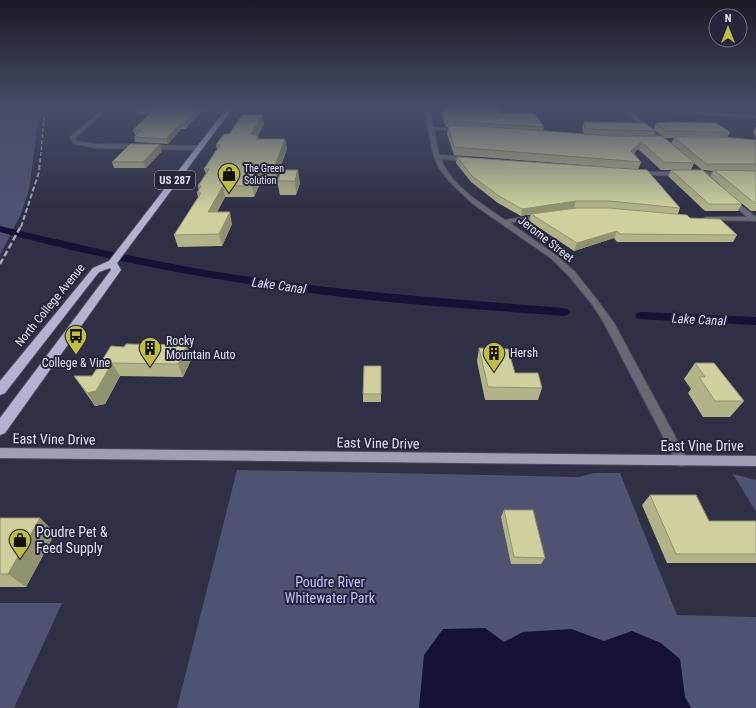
<svg xmlns="http://www.w3.org/2000/svg" width="756" height="708" viewBox="0 0 756 708" font-family="'Roboto Condensed',sans-serif">
  <style>
    .green { fill: #505271 }
    .water { fill: #151236 }
    .lines { fill: none; stroke-linecap: round; stroke-linejoin: round }
    .canal { fill: #151236; fill-rule: evenodd }
    .minor-casing { stroke: #4b4c61; stroke-width: 2 }
    .major-casing { stroke: #4b4c61; stroke-width: 2 }
    .highway-casing { stroke: #4b4c61; stroke-width: 2 }
    .minor { fill: #686975; fill-rule: evenodd }
    .major { fill: #9d9fb6; fill-rule: evenodd }
    .highway { fill: #b2b4cf; fill-rule: evenodd }
    .rail-far2 { stroke: #a5a6b7; stroke-width: 1.5; stroke-dasharray: 4 2; stroke-linecap: butt }
    .rail-far1 { stroke: #a5a6b7; stroke-width: 2; stroke-dasharray: 5 2.5; stroke-linecap: butt }
    .rail { stroke: #a5a6b7; stroke-width: 2.5; stroke-dasharray: 6 3; stroke-linecap: butt }
    .wall { fill: #b2b387; fill-rule: evenodd }
    .shaded-wall { fill: #91926e }
    .building { fill: #cfd09d; stroke: #91926e }
    .labels { text-anchor: middle; stroke-width: 4; stroke-linejoin: round; paint-order: stroke }
    .far-poi-label { font-size: 10px; fill: #e0e1f0; stroke: #25263c; text-anchor: start }
    .shield { fill: #25263c; stroke: #a8a9ba; stroke-width: 1 }
    .shield-label { font-size: 11px; font-weight: bold; fill: #e0e1f0 }
    .street-label { font-size: 12px; fill: #e0e1f0; stroke: #25263c }
    .poi-label { font-size: 12px; fill: #e0e1f0; stroke: #25263c; text-anchor: start }
    .water-label { font-size: 13px; font-style: italic; fill: #d7d9f5; stroke: #25263c }
    .near-street-label { font-size: 14px; fill: #e0e1f0; stroke: #25263c }
    .near-poi-label { font-size: 14px; fill: #e0e1f0; stroke: #25263c; text-anchor: start }
    .near-park-label { font-size: 14px; fill: #bec2fa; stroke: #25263c }
  </style>
  <rect width="100%" height="100%" fill="#2f3046"/>
  <path class="green" d="M0,109H38L39,115L29,190L21,214L0,255Z
    M237,470L579,477L594,473H620L677,615L756,617V708H177Z
    M733,474L756,480V512Z
    M0,603H62L14,708H0Z"/>
  <path class="water" d="M485,628L504,642L523,632L571,629L604,641L632,631L661,643L680,659L685,697L691,708H419L424,655L443,629Z"/>
  <g class="lines">
    <path class="canal" d="M0,226C79,245 157,263 237,275C345,292 454,299 563,308L568,309L570,312L568,315L563,316C492,310 421,306 350,298C231,284 115,263 0,232Z
      M642,312L756,317V325L637,319L635,316L637,313Z"/>
    <g class="minor-casing">
      <path id="minor" d="M103,109H108L75,138L77,141L95,144L199,146L202,148L199,150L95,148L73,143L70,137Z
        M292,109H458L430,110L433,128H460L462,129L460,130H434L439,155L470,157L473,159L470,161L441,159C451,186 482,204 505,220L545,214V216L510,223L557,256L575,272L598,301L614,323L686,457L688,461L686,465L682,466L678,465L604,323L592,304L569,276L552,259L473,204L449,181L439,168L433,154L425,110H294Z
        M482,109H661L756,116V118L655,111H631L668,143V145L666,146L625,111H484Z
        M635,172H725L728,174L725,176L637,175L634,173Z
        M730,197L756,217V221L704,220V218L706,217H747L728,200V198Z"/>
    </g>
    <g class="major-casing">
      <path id="major" d="M0,448L756,456V466L0,458Z"/>
    </g>
    <g class="highway-casing">
      <path id="highway" d="M226,109H232L117,263L121,270L5,433L0,435V418L111,270L110,268L99,272L5,393L0,395V381L93,268L109,261Z"/>
    </g>
    <use href="#minor" class="minor"/>
    <use href="#major" class="major"/>
    <use href="#highway" class="highway"/>
    <path class="rail-far2" d="M40,162L45,109"/>
    <path class="rail-far1" d="M21,227L39,172L40,161"/>
    <path class="rail" d="M0,264L21,226"/>
  </g>
  <path class="wall" d="M136,109H204L185,129H181L168,144L135,142L134,137L135,135L133,130L149,114H138Z
    M443,109H497L500,113L544,127L543,131L584,134L582,128L584,122L655,131L653,136H662L653,129L656,123L730,132L727,138L756,140V211H751L710,177L713,171L703,170L742,204L738,211H705L668,176L671,170H661L638,149L634,153L641,162L638,170L680,208L678,214L737,235L733,242H617L614,238L574,251L529,221L531,214L607,208H574L521,216L498,203L471,182L456,163L457,157L608,167L454,155L447,134L448,127H446L442,116ZM664,138H674L671,143ZM694,163L702,170H691Z
    M262,115L264,124L258,136L259,139H285L287,149L276,179H262L254,197H225L217,212L232,224L222,246L178,247L174,235L198,197L197,193L199,190L198,186L206,174L204,169L217,149L216,145L229,134Z
    M756,126V139L753,132Z
    M160,144L162,151L146,168H114L112,162Z
    M282,170L300,183L296,195H280L277,181Z
    M111,346L192,358L183,377L120,376L105,404L95,406L74,376H92Z
    M479,348L515,373L542,388L538,400H485L477,361Z
    M695,363L744,401L730,417H703L688,393L691,389L684,379Z
    M381,366V402H363V394Z
    M650,495L709,521H756V563H667L642,505Z
    M504,510L545,558L541,564H511L501,517Z
    M0,518H40L55,533L26,587H0Z"/>
  <path class="shaded-wall" d="M198,109H204L185,129L184,124Z
    M262,115L264,124L253,144L251,134Z
    M180,124L181,129L168,144L166,139Z
    M285,139L287,149L276,179L274,168Z
    M641,142L638,149L629,158L631,151Z
    M160,144L162,151L146,168L143,162Z
    M260,168L262,179L254,197L252,186Z
    M298,170L300,183L296,195L295,181Z
    M223,186L225,197L211,224L208,212Z
    M576,201L574,208L521,216L522,209Z
    M230,212L232,224L222,246L219,234Z
    M617,231L614,238L574,251L577,243Z
    M187,345L192,358L183,377L178,364Z
    M112,363L120,376L105,404L95,406L87,393Z
    M40,518L55,533L26,587L8,574Z"/>
  <path class="building" d="M136,109H198L184,124H180L166,139L134,137L141,130H133L154,109Z
    M444,109H497L500,113H534L544,127L446,121L443,110H444Z
    M242,115H262L251,134L258,136L256,139H285L274,168H260L252,186H223L208,212H230L219,234L174,235L201,193H197L201,186H198L209,169H204L220,145H216L224,134H229Z
    M584,122L645,123L655,131L586,129Z
    M671,122L716,123L730,132L666,131L656,123Z
    M448,126H478L612,136H662L695,163L664,162L641,142L631,151L641,162L454,147Z
    M674,137H723L756,140V164H706Z
    M130,144H160L143,162H112Z
    M457,157L647,170L680,208L610,201H576L522,209L499,196L472,176Z
    M282,170H298L295,181H277Z
    M671,170H702L742,204H709Z
    M714,170L756,171V204Z
    M576,208H609L687,215L690,218L720,219L737,235L620,234L617,231L577,243L531,214Z
    M126,344L187,345L178,364L112,363L96,391L87,393L74,376H92L111,346L124,347Z
    M479,348L508,349L515,373H538L542,388L488,387Z
    M695,363H714L744,401H715L699,377H705Z
    M364,366H381V394H363Z
    M650,495H696L709,521H756V554H676Z
    M504,510H533L545,558L514,557Z
    M0,518H40L8,574H0Z"/>
  <linearGradient id="sky" x2="0" y2="1"><stop stop-color="#1a1a26"/><stop offset="0.52" stop-color="#474e68"/><stop offset="1" stop-color="#474e68" stop-opacity="0"/></linearGradient>
  <rect width="756" height="208" fill="url(#sky)"/>
  <defs>
    <g id="shop-pin" transform="scale(1.15)"><path d="M0 17L-7.5 6A9.5 9.5 0 1 1 7.5 6Z" fill="#bfbe41" stroke="#25263c"/><path d="M-5-2.5h2.3a2.7 3.5 0 0 1 5.4 0H5L5.5 6h-11ZM-1.5-2.5h3a1.5 2.3 0 0 0-3 0Z" fill="#111"/></g>
    <g id="bus-pin" transform="scale(1.15)"><path d="M0 17L-7.5 6A9.5 9.5 0 1 1 7.5 6Z" fill="#bfbe41" stroke="#25263c"/><path d="M-5-6H5V4H4V6H2V4H-2V6H-4V4H-5ZM-3.5-4V0h7V-4ZM-3.5 1.2v1.5H-2V1.2ZM2 1.2v1.5H3.5V1.2Z" fill="#111"/></g>
    <g id="building-pin" transform="scale(1.15)"><path d="M0 17L-7.5 6A9.5 9.5 0 1 1 7.5 6Z" fill="#bfbe41" stroke="#25263c"/><path d="M-4-6H4V6H1V3H-1V6H-4ZM-2.5-4.3h1.7v1.8h-1.7ZM.8-4.3h1.7v1.8H.8ZM-2.5-1h1.7V.8h-1.7ZM.8-1h1.7V.8H.8Z" fill="#111"/></g>
  </defs>
  <g fill-rule="evenodd">
    <use href="#shop-pin" x="229" y="174"/>
    <use href="#bus-pin" x="76" y="336"/>
    <use href="#building-pin" x="150" y="348"/>
    <use href="#building-pin" x="494" y="353"/>
    <use href="#shop-pin" x="20" y="540"/>
  </g>
  <g class="labels">
    <g class="far-poi-label">
      <text x="244" y="172">The Green<tspan x="244" dy="12">Solution</tspan></text>
    </g>
    <rect class="shield" x="155" y="171" width="40" height="18" rx="3"/>
    <g class="shield-label">
      <text x="175" y="184">US 287</text>
    </g>
    <g class="street-label">
      <text transform="translate(546 239) rotate(38)" y="4">Jerome Street</text>
      <text transform="translate(50 305) rotate(-51)" y="4">North College Avenue</text>
    </g>
    <g class="poi-label">
      <text x="166" y="345">Rocky<tspan x="166" dy="14">Mountain Auto</tspan></text>
      <text x="510" y="357">Hersh</text>
      <text x="76" y="367" text-anchor="middle">College &amp; Vine</text>
    </g>
    <g class="water-label">
      <text transform="translate(279 285) rotate(8)" y="5">Lake Canal</text>
      <text transform="translate(699 319) rotate(3)" y="5">Lake Canal</text>
    </g>
    <g class="near-street-label">
      <text transform="translate(54 439) rotate(1)" y="5">East Vine Drive</text>
      <text transform="translate(378 443) rotate(1)" y="5">East Vine Drive</text>
      <text x="702" y="451">East Vine Drive</text>
    </g>
    <g class="near-poi-label">
      <text x="36" y="537">Poudre Pet &amp;<tspan x="36" dy="16">Feed Supply</tspan></text>
    </g>
    <g class="near-park-label">
      <text x="330" y="587">Poudre River<tspan x="330" dy="16">Whitewater Park</tspan></text>
    </g>
  </g>
  <g transform="translate(728 28)"><circle r="19" fill="#25263c" stroke="#707184"/>
  <path d="M0-3L7 15L0 10L-7 15Z" fill="#bfbe41"/>
  <text y="-6" font-size="11" font-weight="bold" text-anchor="middle" fill="#e0e1f0">N</text>
  </g>
</svg>
